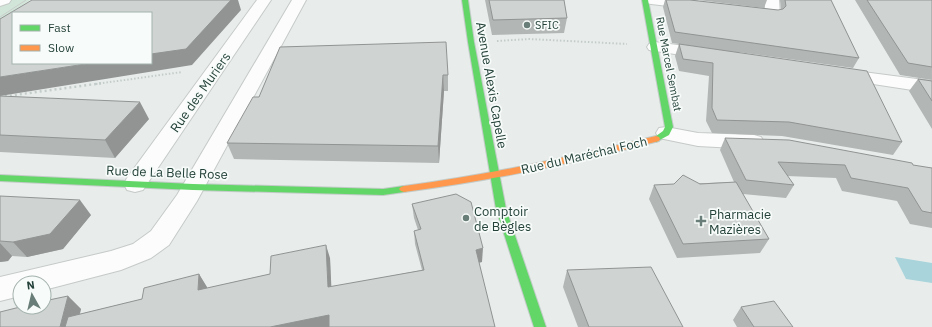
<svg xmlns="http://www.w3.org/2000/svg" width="932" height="327" viewBox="0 0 932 327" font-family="'IBM Plex Sans',sans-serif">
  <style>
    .green { fill: #d1e6d8 }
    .water { fill: #a9d4db }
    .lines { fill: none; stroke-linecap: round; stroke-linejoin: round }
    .street-casing { stroke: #c5cac8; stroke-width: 2 }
    .fast-casing { stroke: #c3cbc8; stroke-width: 2 }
    .slow-casing { stroke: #c3cbc8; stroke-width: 2 }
    .path-far1 { stroke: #c3ccca; stroke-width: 2; stroke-dasharray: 1.5 2; stroke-linecap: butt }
    .path { stroke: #c3ccca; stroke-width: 2.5; stroke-dasharray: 2 3; stroke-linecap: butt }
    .street { fill: #fcfcfc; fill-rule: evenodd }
    .fast { fill: #63d668; fill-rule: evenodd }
    .slow { fill: #ff974d; fill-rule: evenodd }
    .tram { stroke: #c9cdcc; stroke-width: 1 }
    .wall { fill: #b2b6b5 }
    .shaded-wall { fill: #919493 }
    .building { fill: #cfd4d2; stroke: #919493 }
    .poi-dot { fill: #697e78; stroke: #f7fbf9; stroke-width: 1.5 }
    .labels { text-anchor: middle; stroke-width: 3.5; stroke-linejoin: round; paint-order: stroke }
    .far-poi-label { font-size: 11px; fill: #24423a; stroke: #f7fbf9; text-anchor: start }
    .far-street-label { font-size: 11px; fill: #24423a; stroke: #f7fbf9 }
    .street-label { font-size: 13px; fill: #24423a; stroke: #f7fbf9 }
    .poi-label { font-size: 13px; fill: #24423a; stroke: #f7fbf9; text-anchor: start }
  </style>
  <rect width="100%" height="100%" fill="#e8edeb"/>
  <path class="green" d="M11,0H30L0,20V7Z"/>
  <path class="water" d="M895,257L932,263V283L906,279Z"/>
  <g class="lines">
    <g class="street-casing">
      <path id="street" d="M0,0H11L9,3L0,6Z
        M257,0H271L143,190L135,192L127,190L124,184L127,178Z
        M292,0H306L197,201L169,245L151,258L121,270L44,290V283H20V296L0,301V277L111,251L133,244L151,231L177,195Z
        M644,0H688L699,2L701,5L699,8L694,9L651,4L646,3Z
        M765,0H779L780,15L778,18C768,21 753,18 743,15L741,12L743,9L748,8L765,10Z
        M655,42L707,49L713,50L715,54L713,58L707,59L649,50L647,47L649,44Z
        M840,69L932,81V93L834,78L831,74L834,70Z
        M666,127L698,133L754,135L761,137L764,142L761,147L754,149L698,146L659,138L656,133L659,128Z"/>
    </g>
    <g class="fast-casing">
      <path id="fast" d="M462,0H468L474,42L506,209L546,327H534L496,209L468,42Z
        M642,0H648L673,127L669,135L656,142L652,139L663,131L665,127Z
        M0,175L193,184L383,189L404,186L407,187L409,189L407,191L404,192L383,195L193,190L0,181Z"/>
    </g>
    <g class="slow-casing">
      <path id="slow" d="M656,136L659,137L660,139L659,141C575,163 490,181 404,192L401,191L399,189L401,187L404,186C489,175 573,156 656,136Z"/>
    </g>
    <path class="path-far1" d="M497,41L529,39L627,44
      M96,84L182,72"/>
    <path class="path" d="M0,97L103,83"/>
    <use href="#street" class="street"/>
    <use href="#fast" class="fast"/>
    <use href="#slow" class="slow"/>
    <path class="tram" d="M0,17L26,0"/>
  </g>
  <path class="wall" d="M485,0H564L567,18L564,33L492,35Z
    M665,0H690L778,10H781L780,0H831L859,58L853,68L738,52L902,142L893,155L782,136L712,133L706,121L709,76L679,71L675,56L679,44L672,43L663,7Z
    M698,0H767L764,8Z
    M855,0H932V80L900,75Z
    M280,47L448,75V91H444L439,163L234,159L227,143L259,97Z
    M918,79L932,81V129L909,91Z
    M0,96L149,119L115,158L0,152Z
    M725,138L932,168V228L910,224L897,201L842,191L836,178L787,176L794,185L786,198L743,194L769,239L760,253L677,258L649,199L654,185L734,182L720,150Z
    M0,196L91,215L63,249L27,257L12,256L8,261L0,262Z
    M412,204L482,262L479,263L495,327H0L68,296L81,309L80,314L142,299L199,274L207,288L270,274L330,258L331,287L422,270L415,244L414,231L418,230L414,218Z
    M567,270L683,327H578L563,287Z
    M741,307L793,327H737L733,320Z"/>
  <path class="shaded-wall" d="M231,0H238L241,10L192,65L0,96V77L92,63H151V54Z
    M443,75L444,91L439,163L438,146Z
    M140,102L149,119L115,158L105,140Z
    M80,200L91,215L63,249L27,257L13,242Z
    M0,243L12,256L8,261L0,262Z
    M326,245L330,258L332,300L328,287Z
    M483,248L482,262L475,263L476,250Z
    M199,274L207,287L206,303L198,290Z
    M68,296L81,309L76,327H60Z
    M329,315L333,327H270Z"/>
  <path class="building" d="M32,0H231L186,49L151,54V13H13V63H92L0,77V19Z
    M489,0H564L567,18L493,20Z
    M666,0H690L778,10L783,9L786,6L785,0H831L859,58L675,32Z
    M867,0H932V67L908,63Z
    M446,42L448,75H443L438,146L227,143L253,97H259L280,47Z
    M679,44L867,71L902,142L789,122L717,120L712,108L713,63L683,59Z
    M918,79L932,81V101Z
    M0,96L140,102L105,140L0,135Z
    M725,138L789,140L912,163L913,165L932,168V213L922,211L908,188L851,178L845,165L778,162L794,185L746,180Z
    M683,175L700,184L736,182L769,239L683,244L654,185L674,184Z
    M456,194L471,202L483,248L476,250L495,327H329V315L270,327H65L68,317L142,299L144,288L199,274L198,290L270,274L271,256L326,245L328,287L424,270L414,231L421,229L412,204Z
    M0,196L80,200L50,234L13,242L0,241Z
    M651,267L683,327H589L567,270Z
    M68,296L60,327H0V312L20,307H44V301Z
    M774,301L793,327H754L741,307Z"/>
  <g class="poi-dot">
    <circle cx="527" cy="25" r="4"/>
    <circle cx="466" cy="218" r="4"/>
    <path d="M699 215h4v4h4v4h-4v4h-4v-4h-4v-4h4z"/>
  </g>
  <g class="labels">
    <g class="far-poi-label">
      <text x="535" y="29">SFIC</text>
    </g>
    <g class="far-street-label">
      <text transform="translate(669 64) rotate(79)" y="4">Rue Marcel Sembat</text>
    </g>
    <g class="street-label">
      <text transform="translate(492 85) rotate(80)" y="5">Avenue Alexis Capelle</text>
      <text transform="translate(200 92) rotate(-55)" y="5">Rue des Muriers</text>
      <text transform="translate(584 155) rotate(-13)" y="5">Rue du Maréchal Foch</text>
      <text transform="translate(167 172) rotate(2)" y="5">Rue de La Belle Rose</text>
    </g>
    <g class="poi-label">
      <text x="474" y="216">Comptoir<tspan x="474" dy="15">de Bègles</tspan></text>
      <text x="709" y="219">Pharmacie<tspan x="709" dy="15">Mazières</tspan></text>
    </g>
  </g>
  <rect x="12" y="12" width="140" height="52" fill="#f7fbf9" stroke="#a3b1ad"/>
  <rect x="20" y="25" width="20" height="6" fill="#63d668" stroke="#a3b1ad"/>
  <text x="48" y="32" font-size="12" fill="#24423a">Fast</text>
  <rect x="20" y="45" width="20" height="6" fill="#ff974d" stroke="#a3b1ad"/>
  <text x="48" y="52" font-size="12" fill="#24423a">Slow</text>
  <g transform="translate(32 295) rotate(352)"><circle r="19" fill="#f7fbf9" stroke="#a3b1ad"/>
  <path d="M0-3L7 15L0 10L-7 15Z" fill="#697e78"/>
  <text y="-6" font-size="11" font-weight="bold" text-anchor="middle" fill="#24423a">N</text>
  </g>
</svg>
